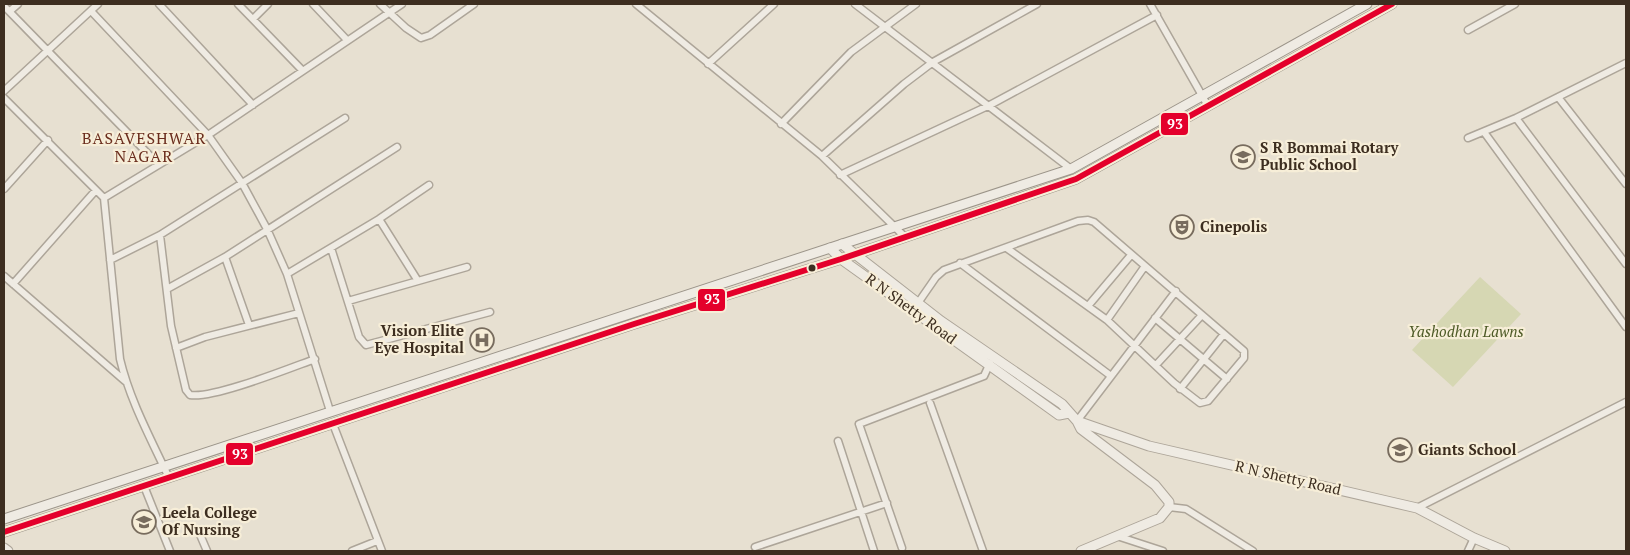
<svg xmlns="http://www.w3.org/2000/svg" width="1630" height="555" viewBox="0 0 1630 555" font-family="'PT Serif',serif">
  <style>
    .green { fill: #d6d7b3 }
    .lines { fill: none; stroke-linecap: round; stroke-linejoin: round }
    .minor-casing { stroke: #ada599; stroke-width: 9 }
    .tertiary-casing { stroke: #ada599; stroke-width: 11 }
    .secondary-casing { stroke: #9c958a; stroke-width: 11 }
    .minor { stroke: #efebe3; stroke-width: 6 }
    .tertiary { stroke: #efebe3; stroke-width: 9 }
    .secondary { stroke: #efebe3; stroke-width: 9 }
    .bus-1-casing { stroke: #f7eed8; stroke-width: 10 }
    .bus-1 { stroke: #e4002b; stroke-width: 6 }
    .bus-dot { fill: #3d2e20; stroke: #f7eed8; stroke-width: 2 }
    .labels { text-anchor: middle; stroke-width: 4.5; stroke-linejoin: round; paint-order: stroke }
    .poi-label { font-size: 15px; font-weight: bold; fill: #3d2e20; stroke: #f7eed8; text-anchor: start }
    .street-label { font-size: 15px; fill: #3d2e20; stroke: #f7eed8 }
    .park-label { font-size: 15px; font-style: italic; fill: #4d5a26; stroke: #f7eed8 }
    .neighbourhood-label { font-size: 16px; letter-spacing: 1px; fill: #6b2e1e; stroke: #f7eed8 }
    .line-badge { stroke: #f7eed8; stroke-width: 2 }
    .badge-label { font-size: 14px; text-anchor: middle; font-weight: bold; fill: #fff }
  </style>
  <rect width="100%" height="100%" fill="#e7e0d1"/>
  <path class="green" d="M1480,277L1521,314L1453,387L1412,350Z"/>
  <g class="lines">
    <g class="minor-casing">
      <path id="minor" d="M159,4L253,105
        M238,4L302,70
        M313,4L347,40
        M380,4L406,28L421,38L430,35L474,4
        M636,4L822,156L904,236
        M855,4L1071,169
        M1150,4L1208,106
        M4,6L158,164
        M10,11L18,4
        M91,11L208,135L242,183L267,229L287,274L330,411
        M254,18L268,4
        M1468,30L1515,4
        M708,64L774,4
        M4,91L98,4
        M1558,97L1626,184
        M4,98L104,198L120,359C130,401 151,439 169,478
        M1516,118L1626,264
        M781,124L851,52L916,4
        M1484,132L1626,327
        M1468,138L1516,118L1626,63
        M822,156L904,84L933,62L1037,4
        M840,175L990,105L1157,15
        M4,189L48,140
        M104,198L208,135L402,4
        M379,219L418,281
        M160,235L171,326L186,390L190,395C213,399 290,368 315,359
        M331,248L359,337L366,345L490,312
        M225,257L249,325
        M110,260L160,235L345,118
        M960,263L1111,376
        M287,274L379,219L429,185
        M4,276L125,381
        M13,284L96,190
        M167,289L225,257L397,147
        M348,301L467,267
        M918,303L936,277L944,270L1078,221L1088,220L1094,222L1244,351V358L1208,401L1200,403L1174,383L1107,320L1008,249
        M1088,306L1131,255
        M1155,318L1227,379
        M1107,320L1145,266
        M176,348L205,337L299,313
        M1156,365L1202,315
        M1180,389L1224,334
        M930,403L983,551
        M1077,421L1176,291
        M333,424L382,551
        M838,441L874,551
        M144,486L170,551
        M1169,507L1186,509L1253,551
        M1417,508L1626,402
        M198,530L207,551
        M1117,536L1163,551
        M755,547L887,503
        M902,548L859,424L984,376L990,363
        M352,551L377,541
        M1468,551L1474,538"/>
    </g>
    <g class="tertiary-casing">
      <path id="tertiary" d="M842,244L941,321L1062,404L1077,421L1149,446L1417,508L1474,538L1505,551
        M830,248L841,259L1059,415L1069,413
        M1077,421L1081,429L1155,485L1169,502V507L1160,518L1081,551
        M4,548L8,551"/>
    </g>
    <g class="secondary-casing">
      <path id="secondary" d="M4,519L1071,169L1367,4
        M4,532L634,324L841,259L1076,179L1392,4"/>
    </g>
    <use href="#minor" class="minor"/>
    <use href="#tertiary" class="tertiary"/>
    <use href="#secondary" class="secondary"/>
    <g class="bus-1-casing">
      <path id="bus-1" d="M4,532L634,324L841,259L1076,179L1392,4"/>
    </g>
    <use href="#bus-1" class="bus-1"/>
  </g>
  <defs>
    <g id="school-ring" transform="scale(1.25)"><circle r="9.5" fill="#f7eed8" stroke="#786c5e" stroke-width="1.5"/><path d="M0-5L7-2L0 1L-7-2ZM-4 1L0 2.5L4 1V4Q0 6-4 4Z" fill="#786c5e"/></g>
    <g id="theatre-ring" transform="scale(1.25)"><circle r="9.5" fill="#f7eed8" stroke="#786c5e" stroke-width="1.5"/><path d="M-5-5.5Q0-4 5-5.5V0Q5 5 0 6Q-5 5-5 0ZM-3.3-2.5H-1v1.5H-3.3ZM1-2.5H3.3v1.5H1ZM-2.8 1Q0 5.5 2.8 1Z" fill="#786c5e"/></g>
    <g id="hospital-ring" transform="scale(1.25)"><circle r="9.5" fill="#f7eed8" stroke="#786c5e" stroke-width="1.5"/><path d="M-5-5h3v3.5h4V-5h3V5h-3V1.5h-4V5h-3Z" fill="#786c5e"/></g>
  </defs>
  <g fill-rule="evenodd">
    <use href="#school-ring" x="1243" y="157"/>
    <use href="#theatre-ring" x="1182" y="227"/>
    <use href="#hospital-ring" x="482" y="340"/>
    <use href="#school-ring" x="1400" y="450"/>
    <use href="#school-ring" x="144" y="522"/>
  </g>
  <circle class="bus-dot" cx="812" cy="268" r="4.5"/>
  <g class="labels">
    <g class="poi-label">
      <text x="1260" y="153">S R Bommai Rotary<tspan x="1260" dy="17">Public School</tspan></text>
      <text x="1200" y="232">Cinepolis</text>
      <text x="464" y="336" text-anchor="end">Vision Elite<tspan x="464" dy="17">Eye Hospital</tspan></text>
      <text x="1418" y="455">Giants School</text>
      <text x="162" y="518">Leela College<tspan x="162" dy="17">Of Nursing</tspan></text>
    </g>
    <g class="street-label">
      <text transform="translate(911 309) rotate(36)" y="5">R N Shetty Road</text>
      <text transform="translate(1288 478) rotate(13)" y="5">R N Shetty Road</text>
    </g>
    <g class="park-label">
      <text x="1466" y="337">Yashodhan Lawns</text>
    </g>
    <g class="neighbourhood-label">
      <text x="144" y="144">BASAVESHWAR<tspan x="144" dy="18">NAGAR</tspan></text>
    </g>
  </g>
  <g class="line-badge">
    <rect x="1160" y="112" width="29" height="24" rx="5" fill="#e4002b"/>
    <rect x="697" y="288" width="29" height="24" rx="5" fill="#e4002b"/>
    <rect x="225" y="442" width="29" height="24" rx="5" fill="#e4002b"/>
  </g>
  <g class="badge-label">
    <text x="1175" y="129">93</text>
    <text x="712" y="304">93</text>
    <text x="240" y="459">93</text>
  </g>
  <rect width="1630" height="555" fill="none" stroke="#3d2e20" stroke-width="10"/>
</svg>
